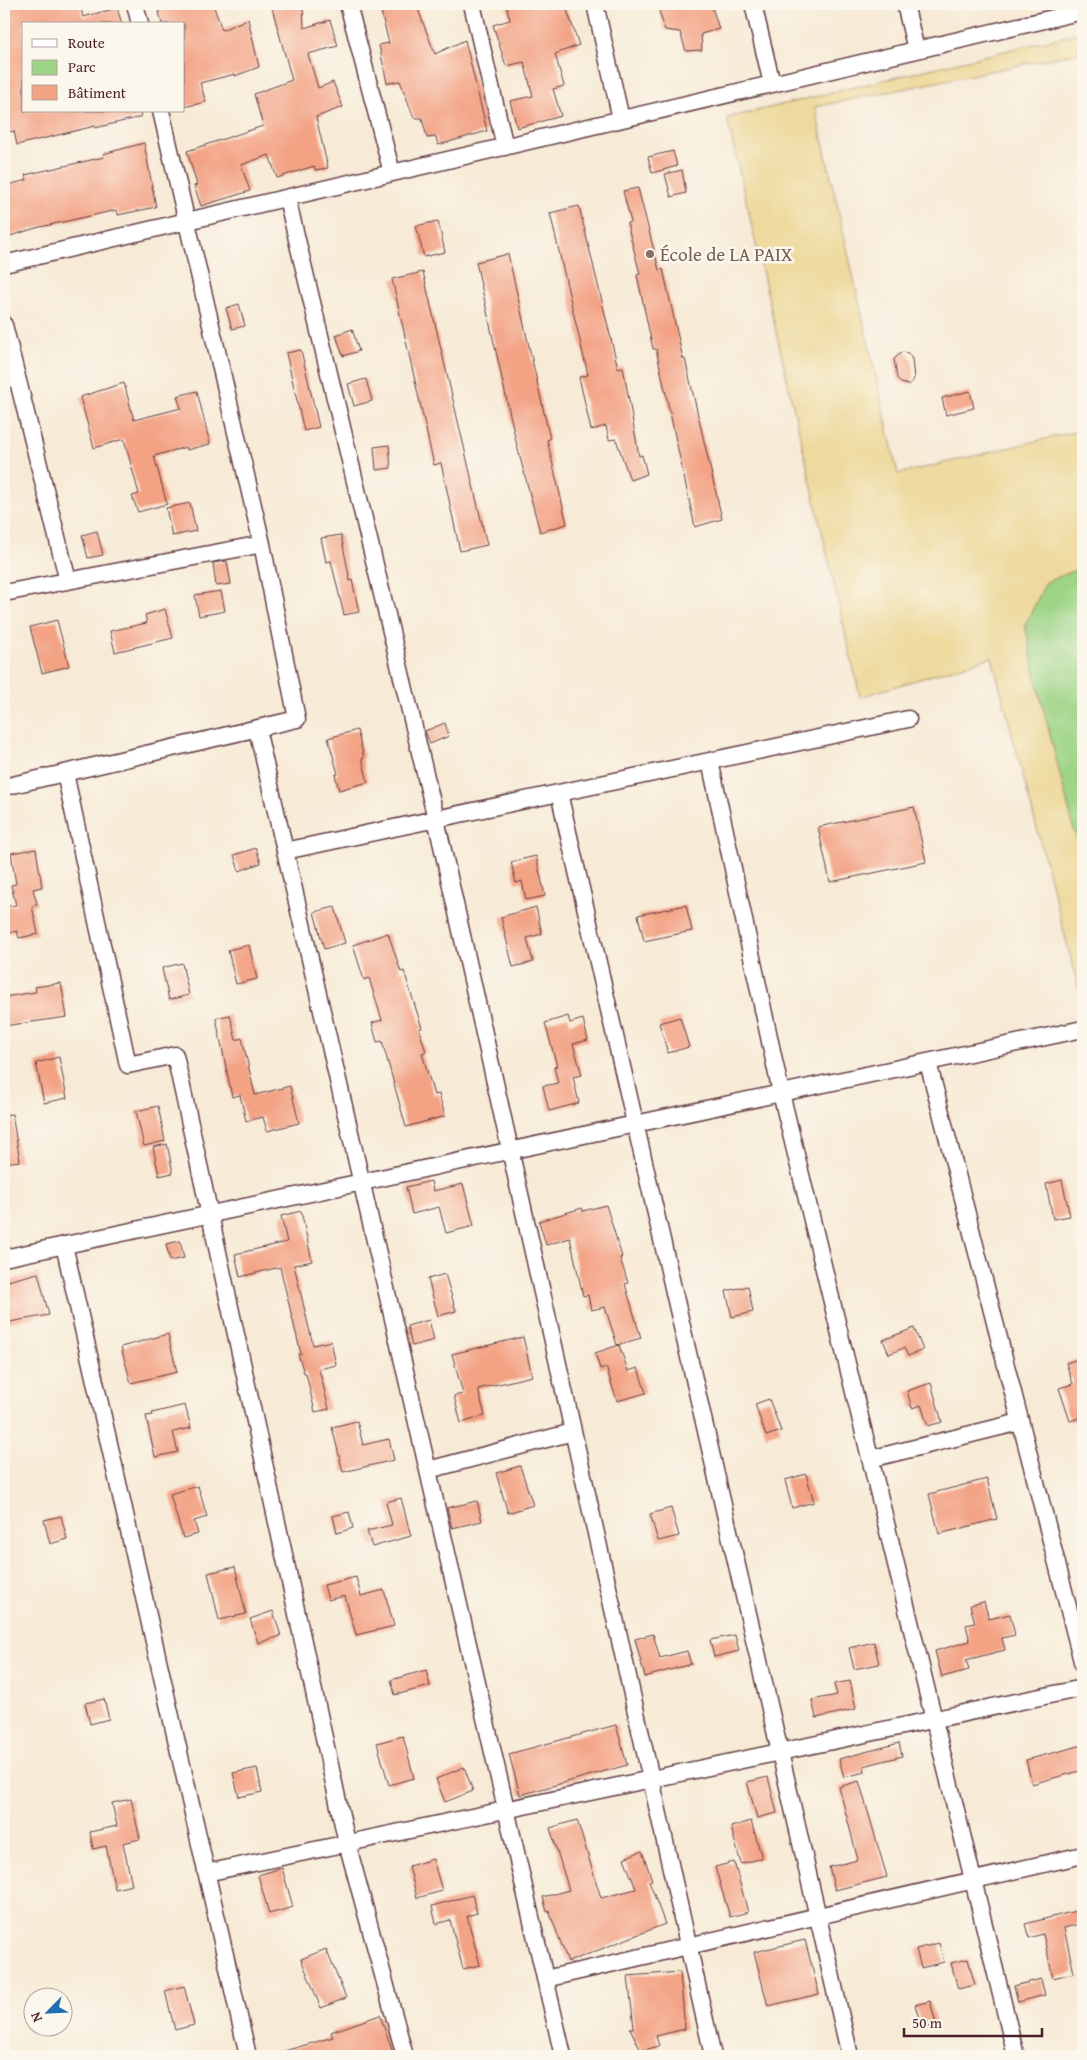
<svg xmlns="http://www.w3.org/2000/svg" width="1087" height="2060" viewBox="0 0 1087 2060" font-family="'Gentium Book Plus',serif">
  <style>
    .green { fill: #9dd486; stroke: #747a58 }
    .sand { fill: #eeda9e; stroke: #9c7c64 }
    .building { fill: #f3a284 }
    .lines { fill: none; stroke-linecap: round; stroke-linejoin: round }
    .minor-casing { stroke: #643d45; stroke-width: 19 }
    .minor { stroke: #fff; stroke-width: 16 }
    .education-dot { fill: #8d6e63; stroke: #fbf7ec; stroke-width: 2 }
    .labels { text-anchor: middle; stroke-width: 5; stroke-linejoin: round; paint-order: stroke }
    .education-label { font-size: 19px; fill: #785e54; stroke: #fbf7ec; text-anchor: start }
  </style>
  <rect width="100%" height="100%" fill="#fbf7ec"/>
  <filter id="ink" filterUnits="userSpaceOnUse"><feTurbulence type="fractalNoise" baseFrequency=".02" numOctaves="2"/><feDisplacementMap in="SourceGraphic" scale="10" xChannelSelector="R" yChannelSelector="G"/><feConvolveMatrix kernelMatrix="1 2 1 2 8 2 1 2 1" color-interpolation-filters="sRGB"/></filter>
  <filter id="wash" filterUnits="userSpaceOnUse"><feTurbulence type="fractalNoise" baseFrequency=".0096" numOctaves="4" result="noise"/><feDisplacementMap in="SourceGraphic" scale="20" xChannelSelector="R" yChannelSelector="G"/><feGaussianBlur stdDeviation="1.12" result="paint"/><feColorMatrix in="noise" values="0 0 0 0 0 0 0 0 0 0 0 0 0 0 0 0 0 1.4 0 .05"/><feComposite in="paint" operator="in"/></filter>
  <g filter="url(#wash)">
    <rect width="100%" height="100%" fill="#f7ead6"/>
    <path class="green" d="M1083,567V854L1074,830L1036,680L1025,625L1046,582Z"/>
    <path class="sand" d="M1083,32V52L815,107L898,474L1083,430V567L1046,582L1025,625L1036,680L1074,830L1083,854V1005L992,657L860,697L727,118Z"/>
    <g id="blocks">
      <path class="building" d="M4,4H80L83,17L117,8L122,24H24V111H140L141,117L95,128V126L17,145L14,131L4,133Z
        M157,4H213L222,30L248,19L259,67L235,76V74L200,83L206,102L184,107V24H162Z
        M273,4H303L304,28L330,20L338,46L308,54L318,88L333,82L343,107L316,117L328,168L315,170L314,166L277,178L269,155L241,165L250,191L201,206L194,186L197,185L187,151L263,126L254,94L292,80L272,8H273Z
        M379,4H416L435,54L465,40L487,131L438,145L436,137L427,138L422,118H414L400,81L387,83L379,45L389,43Z
        M506,4H565L579,45L555,54L564,86L553,89L561,116L517,128L510,101L533,96L524,62L506,66L493,25L510,20Z
        M657,4H711L719,29L701,34L702,50L686,51L680,32L665,30Z
        M144,143L156,207L118,215L117,210L36,228L4,238V186L27,180L25,175L104,157L103,154Z
        M673,151L677,166L652,173L648,157Z
        M682,170L686,193L671,197L665,174Z
        M638,188L659,270L663,269L683,359H685L722,519L695,527L656,349H653L637,275L640,274L627,223L631,222L623,191Z
        M579,206L618,368L623,367L639,456L642,455L647,474L630,480L616,439L609,440L606,426L591,430L579,377L588,375L550,213Z
        M438,221L445,252L424,257L416,226Z
        M508,254L550,439L547,440L567,524L540,532L517,446L476,262Z
        M423,272L487,545L460,551L441,463L434,465L392,279Z
        M239,304L245,326L232,329L226,308Z
        M352,329L359,351L343,356L336,335Z
        M301,350L319,427L304,431L286,353Z
        M902,352L908,353L912,359L914,378L913,381L908,385L901,383L897,378L894,359Z
        M366,379L372,401L354,406L348,384Z
        M124,383L134,420L181,408L177,396L197,391L210,444L187,450L186,447L154,456L167,504L138,512L132,496L139,494L124,439L94,448L80,397Z
        M970,391L974,408L946,415L942,398Z
        M389,445L391,468L376,470L374,447Z
        M190,503L196,531L172,536L166,508Z
        M97,531L103,555L88,558L82,535Z
        M341,535L350,581L352,580L359,612L344,615L331,561L326,562L321,538Z
        M227,561L231,584L216,586L213,563Z
        M221,591L225,611L199,616L195,595Z
        M165,609L173,638L115,652L110,631L147,623L145,615Z
        M57,620L69,666L42,673L30,627Z
        M445,723L449,736L430,744L425,731Z
        M357,730L364,758L362,759L368,782L339,790L335,775L338,774L328,738Z
        M914,807L926,862L830,882L818,827Z
        M256,848L261,863L239,871L234,855Z
        M36,849L42,887L33,889L37,904L32,906L38,934L19,938L17,931L4,934V907L16,905L11,885L16,884L11,853Z
        M536,856L545,896L526,900L522,881L516,883L511,862Z
        M686,905L692,931L644,941L638,915Z
        M335,907L345,943L324,949L314,912Z
        M536,907L542,934L527,938L533,962L513,967L501,917Z
        M388,933L401,972L404,971L422,1028L419,1029L426,1052L422,1053L434,1095L439,1094L445,1116L406,1127L382,1041L377,1042L372,1023L382,1020L369,978L364,980L353,945Z
        M249,945L257,979L236,984L228,950Z
        M182,963L189,995L169,1000L162,968Z
        M61,983L67,1017L4,1026V997L36,992L35,987Z
        M230,1015L236,1040L242,1038L255,1095L290,1086L299,1123L267,1131L263,1117L246,1121L240,1095L232,1097L216,1018Z
        M568,1016L570,1023L583,1019L588,1040L573,1044L582,1075L573,1077L579,1103L549,1111L543,1086L558,1083L554,1067L557,1066L545,1023Z
        M680,1017L689,1047L668,1053L659,1023Z
        M59,1057L67,1098L44,1103L36,1063Z
        M158,1106L165,1141L144,1146L136,1111Z
        M12,1114L20,1161L4,1163V1115Z
        M167,1144L173,1173L159,1176L153,1147Z
        M1062,1180L1070,1216L1053,1219L1046,1184Z
        M431,1181L433,1191L463,1184L474,1226L446,1233L439,1207L412,1214L406,1187Z
        M606,1205L622,1257L620,1258L628,1283L625,1284L641,1338L617,1345L605,1307L591,1310L588,1295L583,1296L570,1238L546,1245L539,1221L582,1208L583,1211Z
        M301,1211L312,1261L294,1265L313,1345L331,1341L336,1365L319,1369L329,1409L315,1412L306,1373H304L298,1354H301L280,1267L240,1277L235,1254L287,1242L281,1216Z
        M180,1241L184,1258L170,1261L166,1244Z
        M38,1273L49,1315L4,1323V1282Z
        M445,1274L456,1311L438,1316L428,1279Z
        M748,1286L753,1312L732,1317L726,1291Z
        M429,1320L434,1340L412,1346L407,1326Z
        M914,1328L923,1350L908,1356L904,1348L889,1354L883,1340Z
        M168,1334L177,1372L131,1383L121,1347Z
        M523,1337L532,1376L478,1389L485,1416L461,1423L454,1396L463,1394L452,1354Z
        M619,1345L628,1371L638,1368L646,1393L617,1401L606,1367L600,1369L595,1353Z
        M1081,1358L1083,1366V1417L1070,1421L1059,1388L1073,1384L1066,1363Z
        M931,1383L942,1422L928,1426L921,1405L912,1408L907,1391Z
        M769,1399L781,1431L766,1436L755,1404Z
        M185,1405L191,1428L173,1432L178,1452L155,1457L146,1416L153,1415L152,1413Z
        M357,1421L363,1445L389,1439L394,1460L343,1472L332,1427Z
        M520,1466L533,1505L508,1513L496,1473Z
        M806,1474L814,1502L792,1508L785,1480Z
        M987,1479L997,1519L939,1534L929,1494Z
        M198,1486L207,1517L194,1521L198,1534L183,1538L170,1494Z
        M401,1498L411,1536L372,1547L367,1531L392,1525L386,1502Z
        M477,1501L482,1521L452,1528L447,1508Z
        M671,1508L679,1536L658,1541L650,1514Z
        M349,1512L353,1528L337,1533L333,1516Z
        M61,1516L67,1539L50,1544L44,1520Z
        M235,1567L246,1614L219,1620L208,1573Z
        M356,1577L361,1596L384,1590L394,1626L356,1635L345,1596L328,1600L324,1585Z
        M984,1602L989,1619L1010,1614L1015,1635L1002,1638L1005,1650L966,1660L969,1670L942,1677L935,1651L970,1641L966,1625L975,1623L970,1605Z
        M273,1611L281,1636L258,1643L250,1619Z
        M653,1634L660,1658L687,1651L691,1664L645,1677L635,1639Z
        M735,1635L739,1651L714,1657L710,1640Z
        M874,1642L879,1664L854,1669L849,1648Z
        M426,1670L430,1686L395,1695L391,1680Z
        M850,1681L856,1709L816,1718L812,1700L837,1695L834,1684Z
        M104,1699L109,1719L90,1724L85,1703Z
        M616,1725L627,1765L520,1795L509,1754Z
        M403,1736L414,1778L389,1785L377,1743Z
        M899,1743L902,1756L864,1766L865,1772L844,1777L839,1759Z
        M1083,1745V1770L1032,1784L1026,1760Z
        M464,1767L473,1791L445,1802L436,1779Z
        M257,1768L262,1792L239,1797L233,1773Z
        M768,1777L777,1813L757,1818L747,1782Z
        M859,1781L887,1877L835,1890L829,1867L858,1860L839,1787Z
        M131,1799L140,1839L123,1843L132,1885L115,1889L106,1846L93,1849L90,1832L117,1826L112,1803Z
        M577,1820L601,1898L636,1889L624,1858L642,1851L652,1880L649,1881L665,1924L568,1962L549,1911L547,1912L543,1897L569,1890L550,1828Z
        M751,1821L762,1858L741,1864L731,1827Z
        M433,1859L442,1891L417,1898L409,1866Z
        M734,1862L748,1912L730,1917L715,1867Z
        M282,1868L293,1907L269,1914L258,1875Z
        M472,1895L477,1913L467,1916L480,1965L463,1969L450,1920L436,1924L432,1906Z
        M1083,1909V1923L1064,1928L1074,1973L1053,1978L1043,1934L1029,1938L1025,1924Z
        M805,1940L819,1994L768,2006L754,1952Z
        M939,1943L944,1962L921,1968L916,1949Z
        M326,1949L346,1998L321,2008L301,1959Z
        M968,1959L975,1985L958,1989L951,1963Z
        M680,1972L685,2029L656,2036L659,2046L641,2051L630,2028H634L628,1976Z
        M1041,1979L1045,1995L1018,2002L1014,1986Z
        M184,1986L194,2025L175,2030L165,1991Z
        M930,2001L936,2024L922,2028L915,2005Z
        M380,2015L394,2056H282L281,2052L333,2037L331,2032Z"/>
    </g>
  </g>
  <g filter="url(#ink)">
    <use href="#blocks" fill-opacity="0" stroke="#643d45" stroke-width="1"/>
    <g class="lines">
      <g class="minor-casing">
        <path id="minor" d="M135,4L140,24
          M348,4L392,173
          M472,4L505,147
          M595,4L621,119
          M753,4L772,84
          M905,4L916,50
          M287,198L436,819L713,2056
          M4,264L1083,11
          M4,325L68,581
          M4,593L262,544
          M257,729L563,2056
          M710,761L781,1093L1016,2056
          M65,773L128,1065L175,1055L347,1843L405,2056
          M4,787L297,719L262,544L161,111
          M559,793L850,2056
          M285,851L908,719
          M928,1062L1083,1665
          M64,1245L248,2056
          M4,1258L1083,1029
          M870,1459L1020,1422
          M428,1470L573,1432
          M206,1873L1083,1688
          M545,1979L1083,1855"/>
      </g>
      <use href="#minor" class="minor"/>
    </g>
  </g>
  <circle class="education-dot" cx="650" cy="254" r="5"/>
  <g class="labels">
    <g class="education-label">
      <text x="660" y="261">École de LA PAIX</text>
    </g>
  </g>
  <rect width="1087" height="2060" fill="none" stroke="#fbf7ec" stroke-width="20"/>
  <rect x="22" y="22" width="162" height="90" fill="#fbf7ec" stroke="#b4a19f"/>
  <rect x="32" y="39" width="25" height="8" fill="#ffffff" stroke="#b4a19f"/>
  <text x="68" y="48" font-size="15" fill="#4a1f2b">Route</text>
  <rect x="32" y="60" width="25" height="15" fill="#9dd486" stroke="#b4a19f"/>
  <text x="68" y="72" font-size="15" fill="#4a1f2b">Parc</text>
  <rect x="32" y="85" width="25" height="15" fill="#f3a284" stroke="#b4a19f"/>
  <text x="68" y="98" font-size="15" fill="#4a1f2b">Bâtiment</text>
  <g transform="translate(48 2012) rotate(246)"><circle r="24" fill="#fbf7ec" stroke="#b4a19f"/>
  <path d="M0-4L9 19L0 12L-9 19Z" fill="#1f6fb2"/>
  <text y="-8" font-size="14" font-weight="bold" text-anchor="middle" fill="#4a1f2b">N</text>
  </g>
  <path d="M904 2028v8h138v-8" fill="none" stroke="#4a1f2b" stroke-width="2.5"/>
  <text x="912" y="2028" font-size="15" fill="#4a1f2b" stroke="#fbf7ec" stroke-width="4" paint-order="stroke">50 m</text>
</svg>
